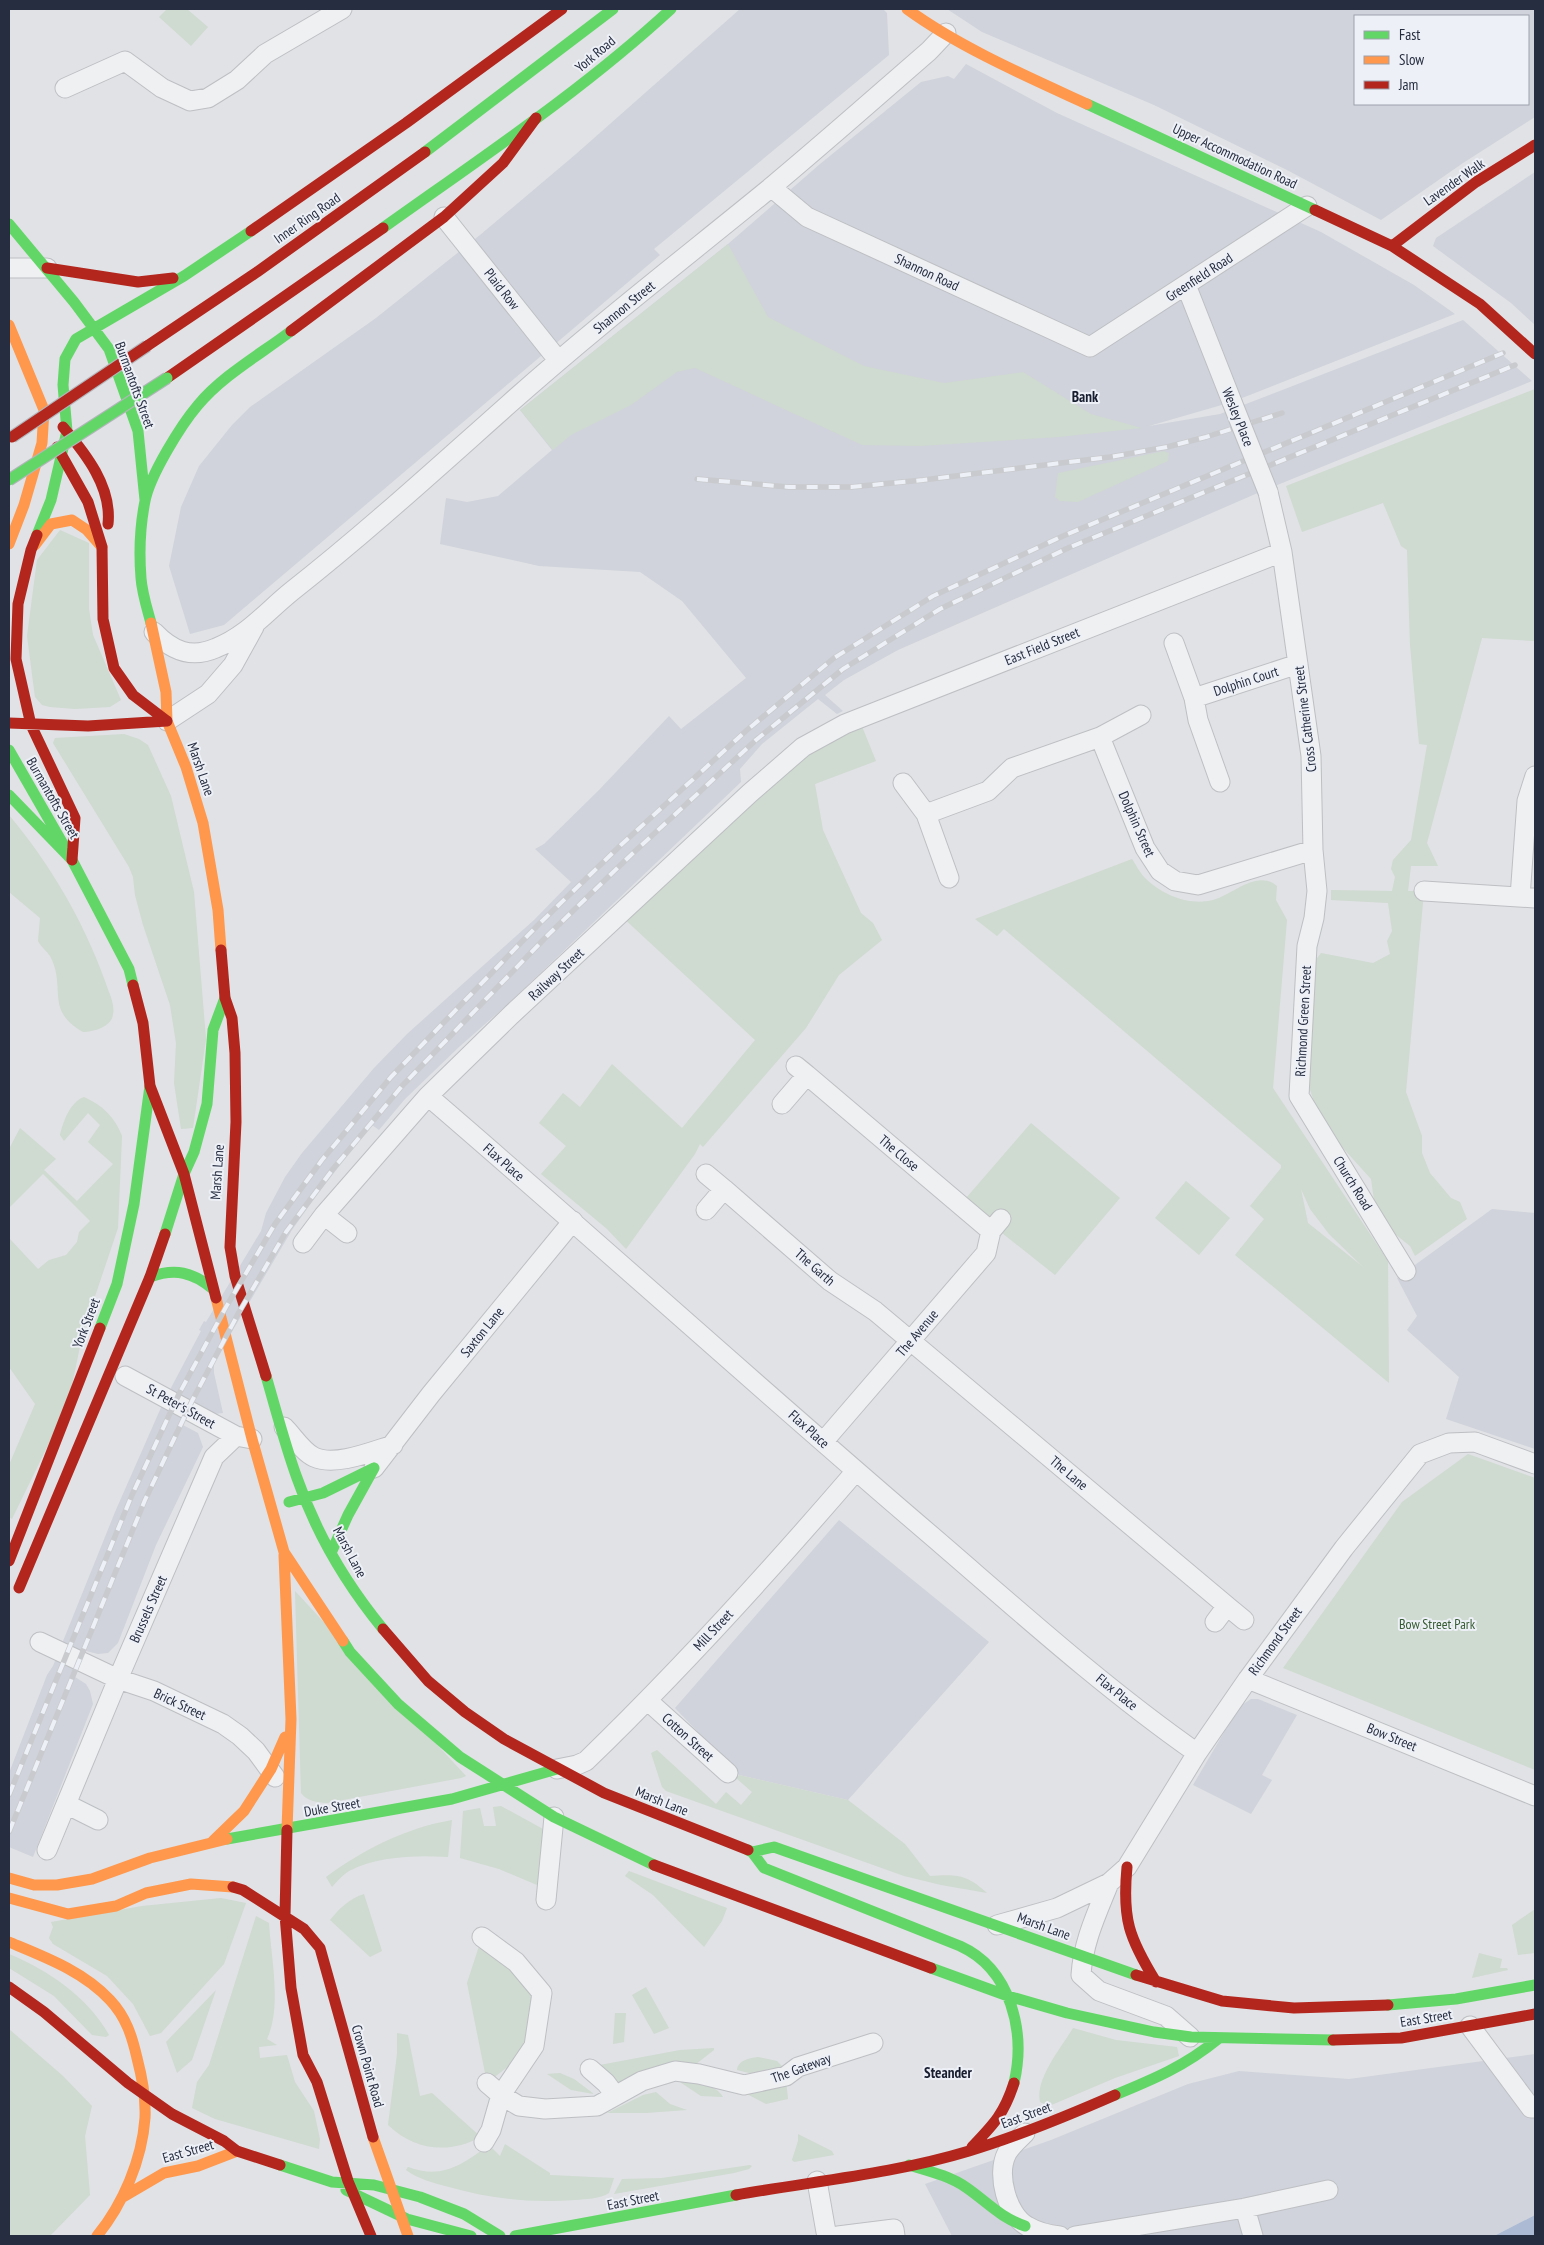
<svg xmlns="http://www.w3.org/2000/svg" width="1544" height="2245" viewBox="0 0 1544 2245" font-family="'PT Sans Narrow',sans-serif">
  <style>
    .built { fill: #d0d3db; fill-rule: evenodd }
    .green { fill: #cfdad0; fill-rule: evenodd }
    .water { fill: #acbbd3 }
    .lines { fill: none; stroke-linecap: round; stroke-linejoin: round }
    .street-casing { stroke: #bdbfc3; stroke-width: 21 }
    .street { stroke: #eff0f2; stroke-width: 19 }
    .fast { stroke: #63d668; stroke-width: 11 }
    .slow { stroke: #ff974d; stroke-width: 11 }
    .jam { stroke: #b3261e; stroke-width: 11 }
    .rail-casing { stroke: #c8cacd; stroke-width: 5.5 }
    .rail { stroke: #edf0f6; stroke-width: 4; stroke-dasharray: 11; stroke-linecap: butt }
    .street-bridge-casing { stroke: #bdbfc3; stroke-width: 21; stroke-linecap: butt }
    .fast-bridge-casing { stroke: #b2b5ba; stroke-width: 13; stroke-linecap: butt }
    .jam-bridge-casing { stroke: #b2b5ba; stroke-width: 13; stroke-linecap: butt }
    .street-bridge { stroke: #eff0f2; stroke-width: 19 }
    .fast-bridge { stroke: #63d668; stroke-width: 11 }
    .jam-bridge { stroke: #b3261e; stroke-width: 11 }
    .labels { text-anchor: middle; stroke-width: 4; stroke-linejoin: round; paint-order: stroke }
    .street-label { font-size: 14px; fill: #262d40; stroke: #edf0f6 }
    .park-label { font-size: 14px; fill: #365c32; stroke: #edf0f6 }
    .neighbourhood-label { font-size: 15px; font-weight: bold; fill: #181e30; stroke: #edf0f6 }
  </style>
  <rect width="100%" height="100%" fill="#e0e2e5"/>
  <path class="built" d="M740,9H883L887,13L889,55L654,249L660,255L224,625L190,634L169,566L181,507L199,466L232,425L250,407L376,318L480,235L576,154Z
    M947,9H1535V117L1463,163L1381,220L1287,170L1154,105L982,32ZM1528,16V104H1355V16Z
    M966,64L1057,113L1321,232L1414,285L1455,314L1232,402L1149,426L1220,414L1463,320L1532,381L1253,495L898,650L844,680L825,695L843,711L837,714L818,699L762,744L740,769L741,782L509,1003L459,1047L405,1099L379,1130L372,1125L318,1193L292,1230L214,1362V1373L223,1413L215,1414L192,1402L181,1424L198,1433L203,1447L156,1545L118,1643L108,1653L98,1654L86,1651L75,1677L86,1684L90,1691L93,1704L33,1857L9,1847V1773L47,1675L53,1666L115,1512L163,1403L201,1331L199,1330L204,1321L206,1322L261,1231L266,1213L285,1177L302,1153L374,1068L407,1034L534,920L571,882L535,849L544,844L599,790L669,716L681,729L746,678L682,601L640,572L539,566L440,544L446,498L467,502L498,496L552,450L520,410L728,244L820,164L921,82L948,76L954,79Z
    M1535,172V325L1511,303L1433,246L1436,238Z
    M1492,1209L1535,1213V1449L1446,1419L1459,1377L1407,1330L1417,1316L1397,1278Z
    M839,1520L989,1642L848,1800L739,1775L675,1708Z
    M1251,1699H1258L1297,1715L1262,1775L1272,1780L1251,1814L1193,1785L1239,1707Z
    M1535,2054V2215L1494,2236H952L925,2184L1051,2140L1188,2084L1239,2071L1349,2079Z"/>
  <path class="green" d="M167,9H187L208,27L191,46L159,17Z
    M728,244L768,317L864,366L944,383L1023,372L1091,414L1142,428L1059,437L920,446L862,445L695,368L677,372L631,405L571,435L553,450L520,410Z
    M1535,389V641L1482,638L1427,843L1438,866H1411L1408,891H1424L1406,1092L1422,1136V1153L1430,1173L1451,1198L1460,1202L1467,1219L1415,1256L1410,1246L1395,1234L1374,1200L1371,1179L1334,1138L1316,1107L1309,1087L1314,962L1321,953L1373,963L1390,954L1387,941L1392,931L1388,903L1331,900V890L1392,891L1395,877L1391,869L1393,860L1411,840L1427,745L1419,744L1410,645L1407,550L1401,546L1383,503L1302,532L1286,486Z
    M1164,451L1169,453L1168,461L1078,502L1060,501L1055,497L1058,473Z
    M60,530L89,543V609L93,635L121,700L110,707L75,709L50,707L42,705L35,697L27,636L37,560Z
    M859,719L876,761L815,784L823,830L861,913L873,923L882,940L839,975L806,1028L703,1147L700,1144L695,1154L626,1249L607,1229L541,1174L566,1146L539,1123L563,1093L580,1107L612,1064L682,1128L755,1040L619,914L750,793Z
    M124,734L139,739L148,745L171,796L194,892L206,1039L193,1128L181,1129L174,1083L176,1043L170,1005L143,925L135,895L133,877L129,867L53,743L55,738Z
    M9,815C50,864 83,920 105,981C108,991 115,1003 113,1014C112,1027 93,1032 83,1032C44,1010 67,987 50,956C47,951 41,947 38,941L40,918L9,892Z
    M1132,859C1136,865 1140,873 1145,878C1162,895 1189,906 1213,900C1234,894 1257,869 1277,886L1276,900L1287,920L1273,1088L1388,1261L1389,1383L1235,1255L1264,1219L1250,1206L1281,1168V1165L1004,929L997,936L975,919ZM1301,1189L1310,1209L1329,1234L1362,1266L1308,1223Z
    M84,1097C102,1105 115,1117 122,1136L118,1228L83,1332L68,1404L12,1519L9,1517V1465L35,1404L9,1367V1238L38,1269L49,1260L66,1255L77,1242L79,1232L90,1221L43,1174L9,1208V1149L20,1128L56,1159L44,1170L77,1201L113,1164L88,1142L100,1125L88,1113L64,1141L60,1135C63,1122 70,1102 84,1097Z
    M1031,1123L1120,1198L1055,1275L1002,1233L991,1231L960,1205Z
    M1186,1181L1230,1218L1199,1255L1155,1218Z
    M1468,1454L1535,1478V1770L1283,1668L1402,1502Z
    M295,1591L466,1776L461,1778L327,1803C317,1802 308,1802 301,1793Z
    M657,1750L716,1804L726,1792L741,1805L752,1792L736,1778L739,1775L848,1800L905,1844L930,1876C956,1874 967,1874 987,1893L941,1885L904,1876L666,1791L662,1787L651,1753Z
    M501,1806L543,1829L539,1883L537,1885L499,1869L460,1858L463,1811L480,1808L484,1826H496L493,1807Z
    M452,1820L448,1857C416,1855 378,1856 349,1871C343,1875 337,1881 332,1887L326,1877C364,1849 406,1828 452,1820Z
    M629,1871L727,1908L722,1921L704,1947L653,1895L625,1876Z
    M364,1894L382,1951L370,1957L330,1920C340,1908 349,1899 364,1894Z
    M221,1898L246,1903L224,1964L161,2033L150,2036L133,2004L107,1976L53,1944L49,1938L53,1927L51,1922L142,1906Z
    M1535,1909V1953L1518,1955L1512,1925Z
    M256,1916L269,1923C271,1959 282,2006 267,2039L277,2045L259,2047L260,2058L287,2055L295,2082L314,2111L320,2139L319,2149L215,2119L192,2108L197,2082L209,2065Z
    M482,1937L533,1981L534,2046L487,2083L467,1983Z
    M1479,1953L1502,1959L1500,1968H1507L1508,1970L1472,1978Z
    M9,1954C48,1970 88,1997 109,2035L106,2037L92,2035L54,1996L9,1968Z
    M646,1987L669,2028L654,2034L632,1995Z
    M216,1990L192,2060L177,2073L166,2042Z
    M615,2013H626L624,2042L613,2044Z
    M1073,2028L1116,2040L1177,2047L1179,2056L1115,2078L1049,2106L1040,2102C1035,2078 1062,2047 1073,2028Z
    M9,2029L63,2076L92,2106L85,2136L90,2195L50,2236H9Z
    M397,2033L408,2035L420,2096L432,2093L481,2137C449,2154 415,2151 388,2125L397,2054Z
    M714,2048V2050L696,2064L618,2084L589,2067L680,2050Z
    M758,2057L777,2061L784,2068L757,2075L737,2070C738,2060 750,2058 758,2057Z
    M560,2073L574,2079L594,2094L571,2090L547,2074Z
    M786,2080L788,2099L766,2104L747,2094Z
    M688,2081C701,2083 716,2085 723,2097L701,2096L680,2082Z
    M656,2092L670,2104L687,2110L646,2113H607L643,2095Z
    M798,2134L832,2151L834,2155L794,2162L792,2160L798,2141Z
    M505,2144L550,2173V2175L614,2178L609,2193C600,2199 585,2199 575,2200C531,2203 491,2199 449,2187C434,2183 418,2179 406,2170L408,2167C442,2180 463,2164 489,2145L500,2156Z
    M750,2165L752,2166L749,2169L734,2173L614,2194L622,2179L662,2178Z"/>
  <path class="water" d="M1535,2215V2236H1494Z"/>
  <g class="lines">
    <g class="street-casing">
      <path id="street" d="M65,88L125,61L162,88L190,101L208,98L237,80L265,54L342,9
        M771,187L807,217L1090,347L1307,206
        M444,217L558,360
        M9,268H47
        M1186,285L1232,402
        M1268,492L1282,552L1311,756L1313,850L1317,891L1314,918L1307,946L1299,1096L1406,1271
        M154,632C172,651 191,659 216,648C247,636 267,611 292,591C367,532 438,467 509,404C593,329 682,260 769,189C823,144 876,97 929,51L946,33
        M1174,643L1194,698
        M167,721L208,694L233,665L254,627
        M1100,737L1141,715
        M1220,782L1198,720L1194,698L1298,664
        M903,783L926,814
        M949,878L926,814L988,791L1012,768L1100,737L1145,848L1160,871L1175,881L1198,885L1313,850
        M1424,891L1535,898
        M1520,897L1527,801L1535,776
        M807,1075L991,1231
        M428,1096C598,1242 763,1392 933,1537C1019,1611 1104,1688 1197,1753
        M782,1104L807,1075L796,1066
        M724,1189L830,1281L875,1311L1227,1606
        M706,1210L724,1189L706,1174
        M324,1215L347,1233
        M303,1243L324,1215L428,1096L511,1015L750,793L803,747L845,724L1282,552
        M125,1376L236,1436
        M284,1427C293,1436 303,1452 314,1457C335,1467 373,1451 393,1445
        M823,1442L986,1253L991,1231L1001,1219
        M374,1468L431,1394L573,1221
        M1215,1622L1227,1606L1244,1620
        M40,1642L118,1679L154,1691L223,1724L240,1736L256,1751L275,1777
        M1248,1679L1535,1796
        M648,1701L728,1773
        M557,1769L577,1765L586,1761C681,1669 770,1571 856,1471
        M66,1804L98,1820
        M47,1850L118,1679L214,1457L236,1436L252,1439
        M1109,1883C1097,1913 1083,1942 1081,1975L1099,1991L1166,2016L1190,2037
        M546,1900L554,1817
        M997,1925L1057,1908L1109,1883L1127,1867L1197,1753L1248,1679L1344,1548L1420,1454L1449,1443L1475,1442L1535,1464
        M482,1937L516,1962L542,1993L534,2046L501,2095L491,2130L484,2142
        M1470,2026L1531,2108H1535
        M590,2069L606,2083L615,2095
        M487,2083L501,2095L519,2106L545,2109L597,2106L642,2081L675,2071L699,2074L744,2085L786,2076L798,2067L873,2043
        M1025,2133C1019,2139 1011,2146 1007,2153C996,2174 1007,2215 1027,2226C1037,2232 1049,2235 1060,2236
        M817,2181L826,2232L832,2236
        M1245,2208L1253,2236
        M838,2236L894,2229L895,2236
        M1075,2236L1245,2208L1328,2190"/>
    </g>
    <use href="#street" class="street"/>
    <path class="fast" d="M1087,104L1315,210
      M425,152L613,9
      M9,224L74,302L109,349L138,431L145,500
      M383,228C481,158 582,91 671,9
      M37,535L51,500L67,431L63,385L65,359L76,339L184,276L251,231
      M151,623C147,608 142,593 141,578C139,553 140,526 145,501C150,475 181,425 198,405C223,375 261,354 291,331
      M9,750L63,844
      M9,795L72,860L129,969L133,985
      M184,1174L194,1152L207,1104L213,1030L225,998
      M165,1234L184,1174
      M150,1277C175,1268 193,1272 213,1289
      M100,1328L117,1284L134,1204L150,1086
      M266,1376C276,1410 285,1445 297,1478C316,1533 347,1585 383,1629
      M289,1502L323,1493L374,1468
      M331,1553L348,1515L374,1468
      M343,1641L350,1652L398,1704L460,1757L554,1817L654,1865
      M227,1839L452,1799L557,1769
      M748,1850L752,1852L774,1847L1136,1975
      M752,1852L764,1868L960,1946C1011,1969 1026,2032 1014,2083
      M931,1968L1008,1996L1067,2013L1154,2032L1191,2037L1333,2040
      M1388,2005L1456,1999L1535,1985
      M1115,2095C1154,2079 1185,2066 1218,2039
      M280,2165L332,2182L374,2185L420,2197L464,2214L500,2236
      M909,2165C929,2171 950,2176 967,2188C987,2202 1001,2218 1025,2226
      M346,2190L407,2219L471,2236
      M515,2236L736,2195"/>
    <path class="slow" d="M907,9C959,47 1028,77 1087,104
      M9,325L44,410L42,443L24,505L9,544
      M35,545L51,524L72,520L87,530L102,547
      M151,623L166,692L167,721L186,767L203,823L218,910L221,950
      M216,1298L252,1439L284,1552L343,1641
      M284,1555L291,1719L287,1830
      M213,1841L244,1811L271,1769L285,1737
      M9,1878L34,1885H57L92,1879L150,1858L227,1839
      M9,1898L68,1914L116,1906L146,1893L191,1884L233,1887
      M9,1942C45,1957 83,1971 110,2000C126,2017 132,2036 137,2058C142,2077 146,2098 145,2118C142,2160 123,2204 97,2236
      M373,2137L408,2236
      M123,2197L164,2173L198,2166L237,2151"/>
    <path class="jam" d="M1315,210L1392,246L1480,304L1535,354
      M251,231L406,123L562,9
      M1392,246L1476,182L1535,145
      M47,268L138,282L173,278
      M291,331L444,217L503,163L536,118
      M147,346L257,272L425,152
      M167,378L383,228
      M63,427C86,454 112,487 108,524
      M57,447L88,502L102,547L103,619L114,668L133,695L167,721
      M37,535L31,550L18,604L16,659L31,725L75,818L72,860
      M9,723L88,726L167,721
      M221,950L225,998L232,1018L235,1053L236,1122L230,1247L235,1276L266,1376
      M133,985L143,1023L150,1086L184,1174L216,1298
      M9,1561L100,1328
      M19,1588L150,1277L165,1234
      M383,1629L428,1681L465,1712L504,1739L604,1793L748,1850
      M287,1830L285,1915L291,1988L303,2055L317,2082L348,2181L371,2236
      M654,1865L931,1968
      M1127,1867C1122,1919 1129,1938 1156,1982
      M233,1887L243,1890L304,1929L320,1948L373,2137
      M1136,1975L1222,2001L1294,2008L1388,2005
      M9,1987L44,2012L128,2083L172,2114L224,2141L237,2151L280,2165
      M1333,2040L1401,2038L1535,2014
      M972,2147C994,2124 1004,2114 1014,2083
      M736,2195C814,2181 893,2174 969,2151C1019,2136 1067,2116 1115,2095"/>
    <g class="rail-casing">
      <path id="rail" d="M697,479L789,487H851L923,480L1110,457L1167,447L1206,437L1282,413
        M9,1795L132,1495L179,1394L226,1307L275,1224L322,1160L391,1077L538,925L622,844L747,730L834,658L933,596L1063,536L1503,353
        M9,1832L145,1500L192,1401L238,1314L286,1232L333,1169L402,1086L548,935L632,854L756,740L843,669L940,609L1068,548L1515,365"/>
    </g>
    <use href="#rail" class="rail"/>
    <g class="street-bridge-casing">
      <path id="street-bridge" d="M1232,402L1268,492"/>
    </g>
    <g class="fast-bridge-casing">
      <path id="fast-bridge" d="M9,480L167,378"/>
    </g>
    <g class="jam-bridge-casing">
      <path id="jam-bridge" d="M12,437L147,346"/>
    </g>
    <use href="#street-bridge" class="street-bridge"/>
    <use href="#fast-bridge" class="fast-bridge"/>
    <use href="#jam-bridge" class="jam-bridge"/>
  </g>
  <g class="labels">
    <g class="street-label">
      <text transform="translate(595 54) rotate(-40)" y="5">York Road</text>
      <text transform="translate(1235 156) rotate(25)" y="5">Upper Accommodation Road</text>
      <text transform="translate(1454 182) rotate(-35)" y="5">Lavender Walk</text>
      <text transform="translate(307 218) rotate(-35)" y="5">Inner Ring Road</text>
      <text transform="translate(927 272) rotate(25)" y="5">Shannon Road</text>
      <text transform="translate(1199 277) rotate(-33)" y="5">Greenfield Road</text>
      <text transform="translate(502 289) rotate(52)" y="5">Plaid Row</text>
      <text transform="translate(624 307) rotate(-39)" y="5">Shannon Street</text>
      <text transform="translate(135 385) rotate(70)" y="5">Burmantofts Street</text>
      <text transform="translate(1238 417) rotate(68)" y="5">Wesley Place</text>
      <text transform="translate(1042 646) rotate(-22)" y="5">East Field Street</text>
      <text transform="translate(1246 681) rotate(-18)" y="5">Dolphin Court</text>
      <text transform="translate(1305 719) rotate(-97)" y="5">Cross Catherine Street</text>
      <text transform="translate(201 769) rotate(71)" y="5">Marsh Lane</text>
      <text transform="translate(53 798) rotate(60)" y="5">Burmantofts Street</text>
      <text transform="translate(1137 824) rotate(66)" y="5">Dolphin Street</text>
      <text transform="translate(556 974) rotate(-43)" y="5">Railway Street</text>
      <text transform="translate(1303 1021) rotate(-87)" y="5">Richmond Green Street</text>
      <text transform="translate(899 1153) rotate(40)" y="5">The Close</text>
      <text transform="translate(504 1162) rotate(41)" y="5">Flax Place</text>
      <text transform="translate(217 1172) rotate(-86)" y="5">Marsh Lane</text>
      <text transform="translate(1353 1183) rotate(58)" y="5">Church Road</text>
      <text transform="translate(815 1267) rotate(41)" y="5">The Garth</text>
      <text transform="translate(86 1323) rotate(-69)" y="5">York Street</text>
      <text transform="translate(482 1332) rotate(-51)" y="5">Saxton Lane</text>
      <text transform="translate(917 1333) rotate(-50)" y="5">The Avenue</text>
      <text transform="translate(181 1406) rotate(29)" y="5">St Peter's Street</text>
      <text transform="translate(809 1429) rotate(42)" y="5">Flax Place</text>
      <text transform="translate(1069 1473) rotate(40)" y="5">The Lane</text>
      <text transform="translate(350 1552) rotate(62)" y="5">Marsh Lane</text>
      <text transform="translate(148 1609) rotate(-66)" y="5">Brussels Street</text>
      <text transform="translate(713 1630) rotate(-47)" y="5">Mill Street</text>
      <text transform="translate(1275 1641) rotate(-54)" y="5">Richmond Street</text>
      <text transform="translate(1117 1692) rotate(39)" y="5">Flax Place</text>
      <text transform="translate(180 1704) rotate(25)" y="5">Brick Street</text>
      <text transform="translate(688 1737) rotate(42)" y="5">Cotton Street</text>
      <text transform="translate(1392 1737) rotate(22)" y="5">Bow Street</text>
      <text transform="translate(662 1801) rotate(22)" y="5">Marsh Lane</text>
      <text transform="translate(332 1807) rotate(-10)" y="5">Duke Street</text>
      <text transform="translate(1044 1926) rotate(20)" y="5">Marsh Lane</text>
      <text transform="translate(1426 2018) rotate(-9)" y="5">East Street</text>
      <text transform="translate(368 2066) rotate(74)" y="5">Crown Point Road</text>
      <text transform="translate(801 2068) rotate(-20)" y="5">The Gateway</text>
      <text transform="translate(1026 2115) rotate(-20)" y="5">East Street</text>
      <text transform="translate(188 2151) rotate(-16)" y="5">East Street</text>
      <text transform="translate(633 2200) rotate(-11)" y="5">East Street</text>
    </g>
    <g class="park-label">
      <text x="1437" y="1629">Bow Street Park</text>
    </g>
    <g class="neighbourhood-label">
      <text x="1085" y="402">Bank</text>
      <text x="948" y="2078">Steander</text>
    </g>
  </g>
  <rect width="1544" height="2245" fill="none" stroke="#262d40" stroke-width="20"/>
  <rect x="1354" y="15" width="175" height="90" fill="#edf0f6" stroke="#9da2ad"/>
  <rect x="1364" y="31" width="25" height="8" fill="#63d668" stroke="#9da2ad"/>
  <text x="1399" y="40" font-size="15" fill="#262d40">Fast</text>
  <rect x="1364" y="56" width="25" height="8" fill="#ff974d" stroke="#9da2ad"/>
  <text x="1399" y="65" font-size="15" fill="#262d40">Slow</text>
  <rect x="1364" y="81" width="25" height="8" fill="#b3261e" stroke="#9da2ad"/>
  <text x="1399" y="90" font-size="15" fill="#262d40">Jam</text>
</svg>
